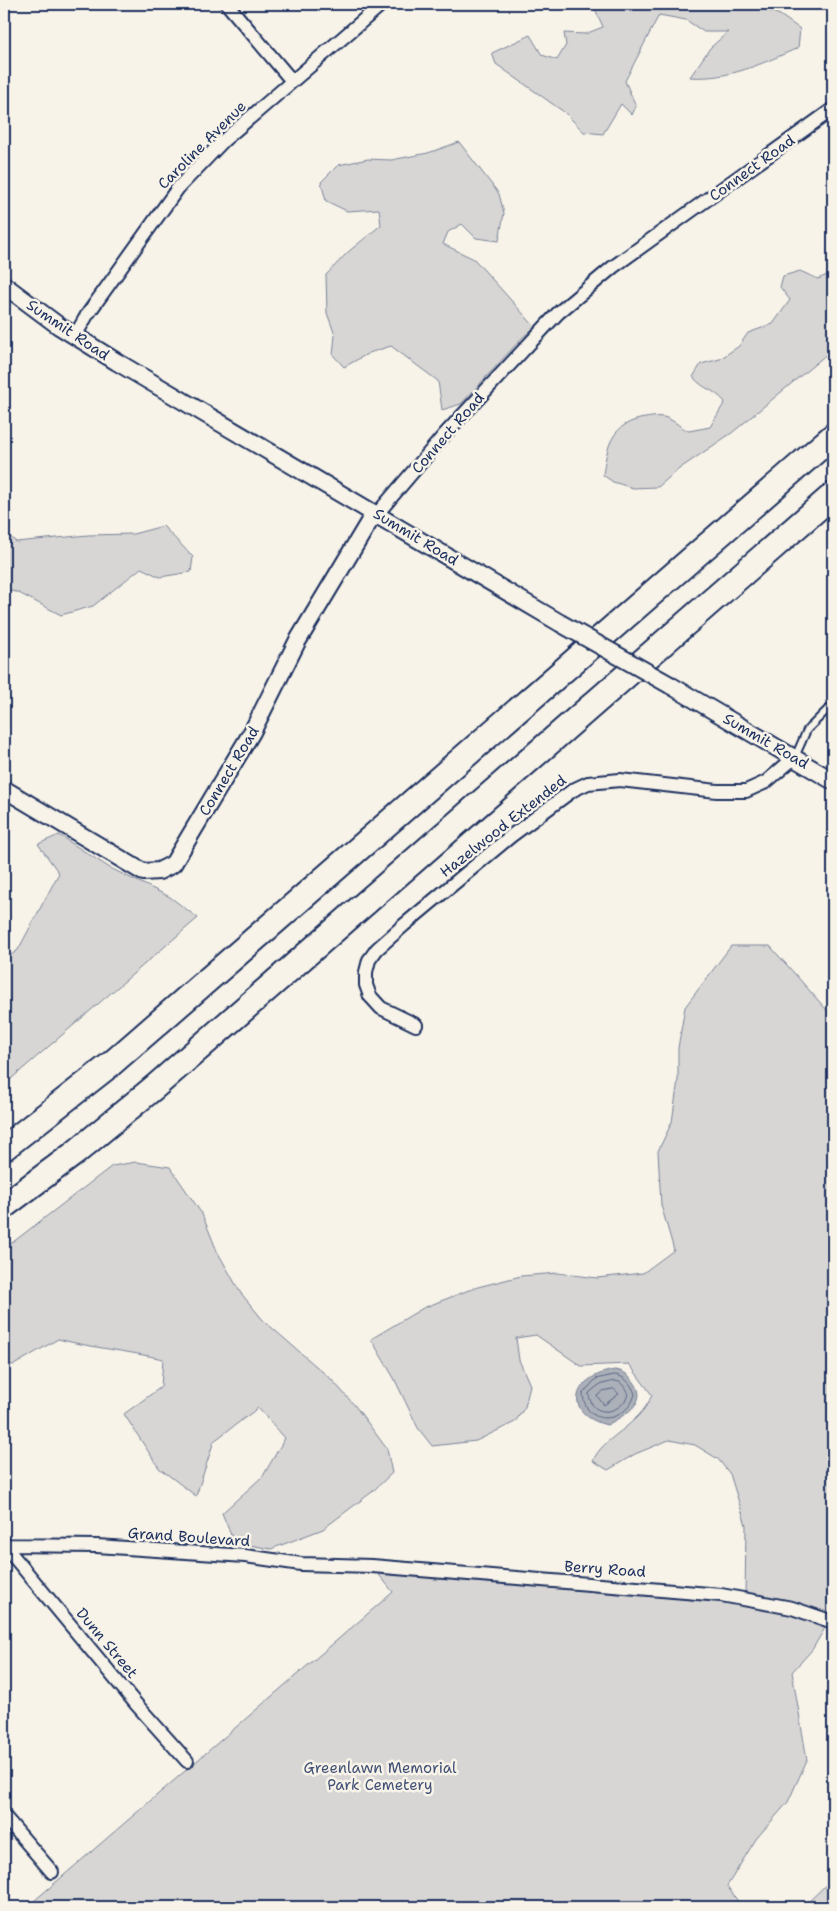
<svg xmlns="http://www.w3.org/2000/svg" width="837" height="1911" viewBox="0 0 837 1911" font-family="'Shantell Sans',sans-serif">
  <style>
    .green { fill: #d7d6d4; stroke: #798299 }
    .water { fill: #acb0b9; stroke: #727c95 }
    .lines { fill: none; stroke-linecap: round; stroke-linejoin: round }
    .shore { stroke: #556382; stroke-width: 1 }
    .service-casing { stroke: #1b2f5e; stroke-width: 10 }
    .minor-casing { stroke: #1b2f5e; stroke-width: 16 }
    .tertiary-casing { stroke: #1b2f5e; stroke-width: 20 }
    .motorway-casing { stroke: #1b2f5e; stroke-width: 28 }
    .service { stroke: #f7f3e8; stroke-width: 6 }
    .minor { stroke: #f7f3e8; stroke-width: 12 }
    .tertiary { stroke: #f7f3e8; stroke-width: 16 }
    .motorway { stroke: #f7f3e8; stroke-width: 24 }
    .tertiary-bridge-casing { stroke: #1b2f5e; stroke-width: 20; stroke-linecap: butt }
    .tertiary-bridge { stroke: #f7f3e8; stroke-width: 16 }
    .labels { text-anchor: middle; stroke-width: 5; stroke-linejoin: round; paint-order: stroke }
    .street-label { font-size: 15px; fill: #1b2f5e; stroke: #f7f3e8 }
    .park-label { font-size: 15px; fill: #415076; stroke: #f7f3e8 }
  </style>
  <rect width="100%" height="100%" fill="#f7f3e8"/>
  <filter id="ink" filterUnits="userSpaceOnUse"><feTurbulence type="fractalNoise" baseFrequency=".02" numOctaves="2"/><feDisplacementMap in="SourceGraphic" scale="10" xChannelSelector="R" yChannelSelector="G"/><feConvolveMatrix kernelMatrix="1 2 1 2 8 2 1 2 1" color-interpolation-filters="sRGB"/></filter>
  <g filter="url(#ink)">
    <path class="green" d="M593,4H758L762,8L780,15L800,29L798,48C763,63 729,80 690,77L710,48L728,32H704L686,20L659,15L625,81L636,106L632,115L621,104L603,134L584,132L564,112L496,64L492,53L530,35L542,55L557,60L566,45L564,33L585,34L603,27Z
      M459,142L499,194L504,213L499,241L476,238L462,224L448,232L443,244L474,259L535,327L523,337L461,404L442,410L438,381L391,346L369,353L344,367L333,355L335,335L327,313L326,275L348,252L381,225L379,209L347,211L326,201L321,182L338,165L368,159L391,160L428,153Z
      M833,263V349L733,432L679,469L658,487L633,488L613,482L603,475C607,445 612,423 645,418C652,417 662,415 669,419C676,422 681,428 689,431L710,427L725,402C713,388 705,391 693,377L701,364L720,359L739,346L748,333L773,324L790,300L780,287L783,276L800,271L818,279L827,275Z
      M163,526L193,557L191,572L160,577L141,568L93,606L61,615L17,592L4,590V531L16,542L88,535L133,534Z
      M59,835L110,868L170,897L198,918L4,1085V960L18,950L59,873L38,844Z
      M731,946H770L833,1017V1622L829,1621L812,1650L792,1672L807,1760L788,1802L756,1839L727,1886L742,1907H27L393,1592L372,1566L745,1599L746,1525L730,1474L718,1459L695,1445L669,1440L635,1454L608,1470L593,1461C603,1436 639,1427 652,1395L629,1364L581,1366L536,1335L516,1338L519,1360L530,1385L525,1407L515,1422L476,1441L432,1446L418,1428L394,1378L371,1339L423,1308L474,1288L521,1276L558,1273L597,1278L643,1273L674,1250L661,1205L658,1151L672,1122L678,1080V1048L685,1007Z
      M136,1162L170,1167L202,1214L217,1251L240,1292L263,1320L332,1380L356,1407L387,1449L392,1473L372,1492L323,1529L271,1549L234,1542L222,1513L263,1476L285,1438L258,1408L214,1441L196,1496L159,1468L124,1414L161,1387L163,1359C128,1351 93,1348 58,1339L14,1365L4,1363V1249L112,1166Z
      M833,1878V1907H803Z"/>
    <path class="water" d="M615,1370C624,1371 629,1375 634,1382C650,1403 623,1416 607,1425C562,1414 572,1376 615,1370Z"/>
    <g class="lines">
      <path class="shore" d="M615,1375C625,1376 632,1385 635,1394C628,1422 585,1430 583,1393L596,1379Z
        M615,1381C622,1381 625,1388 628,1394C623,1414 590,1420 589,1393L599,1385Z
        M614,1389L619,1394L604,1405L597,1396L603,1391Z"/>
      <g class="service-casing">
        <path id="service" d="M795,757L807,730L833,704"/>
      </g>
      <g class="minor-casing">
        <path id="minor" d="M227,4L292,81
          M75,336L87,315L178,188L223,141L382,4
          M377,514L446,433L558,313L613,267L833,109
          M416,1025L381,1008L370,996L366,985V972L369,960L377,949L404,925L511,836L573,790L588,783L620,780L717,791H746L766,782L794,758
          M4,1545L97,1546L245,1556L301,1564L372,1566L721,1595L792,1608L833,1622
          M4,1545L136,1704L187,1761
          M4,1816L52,1872"/>
      </g>
      <g class="tertiary-casing">
        <path id="tertiary" d="M4,285L59,326L117,362L560,623
          M670,685L833,781
          M4,789L143,872L159,871L173,864L252,732L297,642L369,522L377,514"/>
      </g>
      <g class="motorway-casing">
        <path id="motorway" d="M4,1148L111,1064L833,436
          M4,1206L75,1153L157,1085L833,495"/>
      </g>
      <use href="#service" class="service"/>
      <use href="#minor" class="minor"/>
      <use href="#tertiary" class="tertiary"/>
      <use href="#motorway" class="motorway"/>
      <g class="tertiary-bridge-casing">
        <path id="tertiary-bridge" d="M560,623L670,685"/>
      </g>
      <use href="#tertiary-bridge" class="tertiary-bridge"/>
    </g>
  </g>
  <g class="labels">
    <g class="street-label">
      <text transform="translate(202 145) rotate(-45)" y="5">Caroline Avenue</text>
      <text transform="translate(752 168) rotate(-36)" y="5">Connect Road</text>
      <text transform="translate(68 330) rotate(34)" y="5">Summit Road</text>
      <text transform="translate(448 433) rotate(-49)" y="5">Connect Road</text>
      <text transform="translate(416 537) rotate(31)" y="5">Summit Road</text>
      <text transform="translate(766 741) rotate(30)" y="5">Summit Road</text>
      <text transform="translate(229 771) rotate(-59)" y="5">Connect Road</text>
      <text transform="translate(503 826) rotate(-38)" y="5">Hazelwood Extended</text>
      <text transform="translate(189 1537) rotate(4)" y="5">Grand Boulevard</text>
      <text transform="translate(605 1569) rotate(4)" y="5">Berry Road</text>
      <text transform="translate(107 1643) rotate(50)" y="5">Dunn Street</text>
    </g>
    <g class="park-label">
      <text x="380" y="1773">Greenlawn Memorial<tspan x="380" dy="17">Park Cemetery</tspan></text>
    </g>
  </g>
  <rect width="837" height="1911" fill="none" stroke="#f7f3e8" stroke-width="20"/>
  <rect x="10" y="10" width="817" height="1891" fill="none" stroke="#1b2f5e" stroke-width="2" filter="url(#ink)"/>
</svg>
